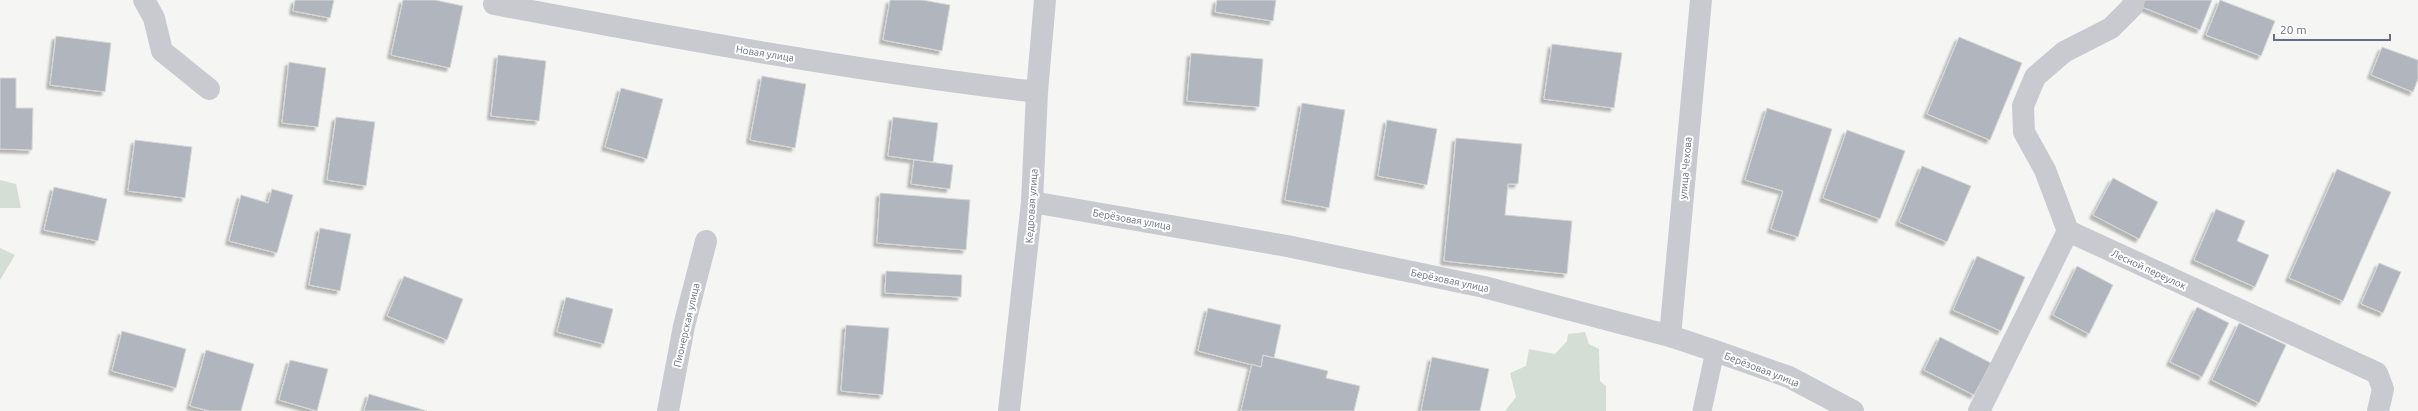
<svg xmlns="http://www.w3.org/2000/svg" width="2418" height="411" viewBox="0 0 2418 411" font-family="Ubuntu,sans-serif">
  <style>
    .green { fill: #d5ded4 }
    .building { fill: #b1b5bd; stroke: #d7d8d5; filter: url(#shadow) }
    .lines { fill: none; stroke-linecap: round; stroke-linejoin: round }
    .lane { stroke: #c9cacf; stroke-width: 19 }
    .street { stroke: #c9cacf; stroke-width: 22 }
    .labels { text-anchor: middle; stroke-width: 4; stroke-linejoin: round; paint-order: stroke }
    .street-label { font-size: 10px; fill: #646d85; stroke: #fff }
  </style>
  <defs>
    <filter id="shadow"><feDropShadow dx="-3.5" dy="3.5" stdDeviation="1" flood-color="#0004"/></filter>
  </defs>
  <rect width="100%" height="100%" fill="#f5f6f3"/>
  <path class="green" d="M0,180L16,184L21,208H0Z
    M0,248L15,255L0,280Z
    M1585,332L1589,344L1599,349L1600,381L1606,386V411H1505L1516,397L1510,373L1526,366L1529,349L1555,354L1567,341L1568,334Z"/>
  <path class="building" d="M295,0H334L330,18L293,11Z
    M403,0H435L463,6L450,68L391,55Z
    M890,0H922L950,5L942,51L883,40Z
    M1217,0H1276L1273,21L1215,12Z
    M2145,0H2212L2200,30L2142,7Z
    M2220,0L2275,21L2261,56L2206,35Z
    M56,36L111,43L105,92L50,85Z
    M1959,37L2022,63L1990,140L1927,114Z
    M1552,44L1622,53L1614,108L1544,99Z
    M2382,47L2418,60V79L2413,92L2371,75Z
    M1191,53L1263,59L1259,107L1187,101Z
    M498,55L546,61L539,121L491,116Z
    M289,62L326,68L318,127L282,123Z
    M762,76L806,84L795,148L750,140Z
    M0,78H16V108H33L32,150L0,149Z
    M621,88L663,99L647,159L605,147Z
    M1302,103L1345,110L1329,208L1285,200Z
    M1767,108L1832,129L1798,237L1771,229L1783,191L1745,180Z
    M336,117L375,122L366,186L327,180Z
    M893,117L938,123L933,162L888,156Z
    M1387,120L1437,129L1427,185L1378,176Z
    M1847,130L1905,151L1880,219L1823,198Z
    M1456,138L1522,144L1518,184H1508L1505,215L1572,221L1567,274L1444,261Z
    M135,140L192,147L185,198L128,191Z
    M914,160L953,165L950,189L911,184Z
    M1922,166L1971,186L1947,242L1899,222Z
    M2337,169L2391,192L2343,301L2289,278Z
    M2113,178L2158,202L2139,239L2093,215Z
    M54,187L107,199L98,241L44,230Z
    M272,189L293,195L277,253L229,241L241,195L268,203Z
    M880,193L970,200L966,250L877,243Z
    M2216,209L2245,221L2237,241L2269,255L2255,287L2194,260Z
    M320,228L351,234L340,291L309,285Z
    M1977,256L2025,277L2001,331L1953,310Z
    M2379,263L2401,272L2383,313L2361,304Z
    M2077,266L2113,285L2089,334L2053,315Z
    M886,271L962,275L961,297L885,293Z
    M404,276L463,299L447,340L387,316Z
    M566,297L613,309L604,344L557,332Z
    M2197,307L2229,323L2202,377L2170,362Z
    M1208,308L1281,325L1274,358L1263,355L1261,367L1198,351Z
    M2239,323L2286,345L2259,403L2212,380Z
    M846,325L889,328L883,395L841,391Z
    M122,331L186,349L176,388L112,371Z
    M1940,337L1991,363L1974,395L1924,370Z
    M206,350L254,364L241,411H210L190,406Z
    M1263,355L1328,371L1326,378L1360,386L1354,411H1241L1252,364L1261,367Z
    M1432,357L1489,369L1480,411H1421Z
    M290,360L328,369L317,411L279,400Z
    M369,394L427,411H364Z"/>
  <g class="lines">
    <path class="lane" d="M1702,411L1715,351"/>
    <path class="street" d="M144,0L154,18L162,51L209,89
      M494,4C675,38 855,71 1037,92
      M1032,202L1287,246L1484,287L1670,336L1715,351L1789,377L1853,411
      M2068,231L2045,170L2024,132L2023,106L2035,77L2064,52L2111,28L2132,7L2134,0
      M1670,336L1701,0
      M668,411L684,326L706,241
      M1009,411L1032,202L1037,92L1045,0
      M1979,411L2068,231L2377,373L2383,389L2378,411"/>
  </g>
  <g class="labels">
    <g class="street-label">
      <text transform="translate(765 53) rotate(9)" y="4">Новая улица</text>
      <text transform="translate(1685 168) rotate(-85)" y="4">улица Чехова</text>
      <text transform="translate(1031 206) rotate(-86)" y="4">Кедровая улица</text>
      <text transform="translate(1132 219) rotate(10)" y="4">Берёзовая улица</text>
      <text transform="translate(2149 269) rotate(25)" y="4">Лесной переулок</text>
      <text transform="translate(1450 280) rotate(12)" y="4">Берёзовая улица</text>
      <text transform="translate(686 325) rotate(-77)" y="4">Пионерская улица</text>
      <text transform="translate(1762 369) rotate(21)" y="4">Берёзовая улица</text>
    </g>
  </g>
  <path d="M2274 34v6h116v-6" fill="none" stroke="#646d85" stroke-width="2"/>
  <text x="2280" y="34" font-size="12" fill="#646d85" stroke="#ffffff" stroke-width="3" paint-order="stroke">20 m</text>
</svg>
